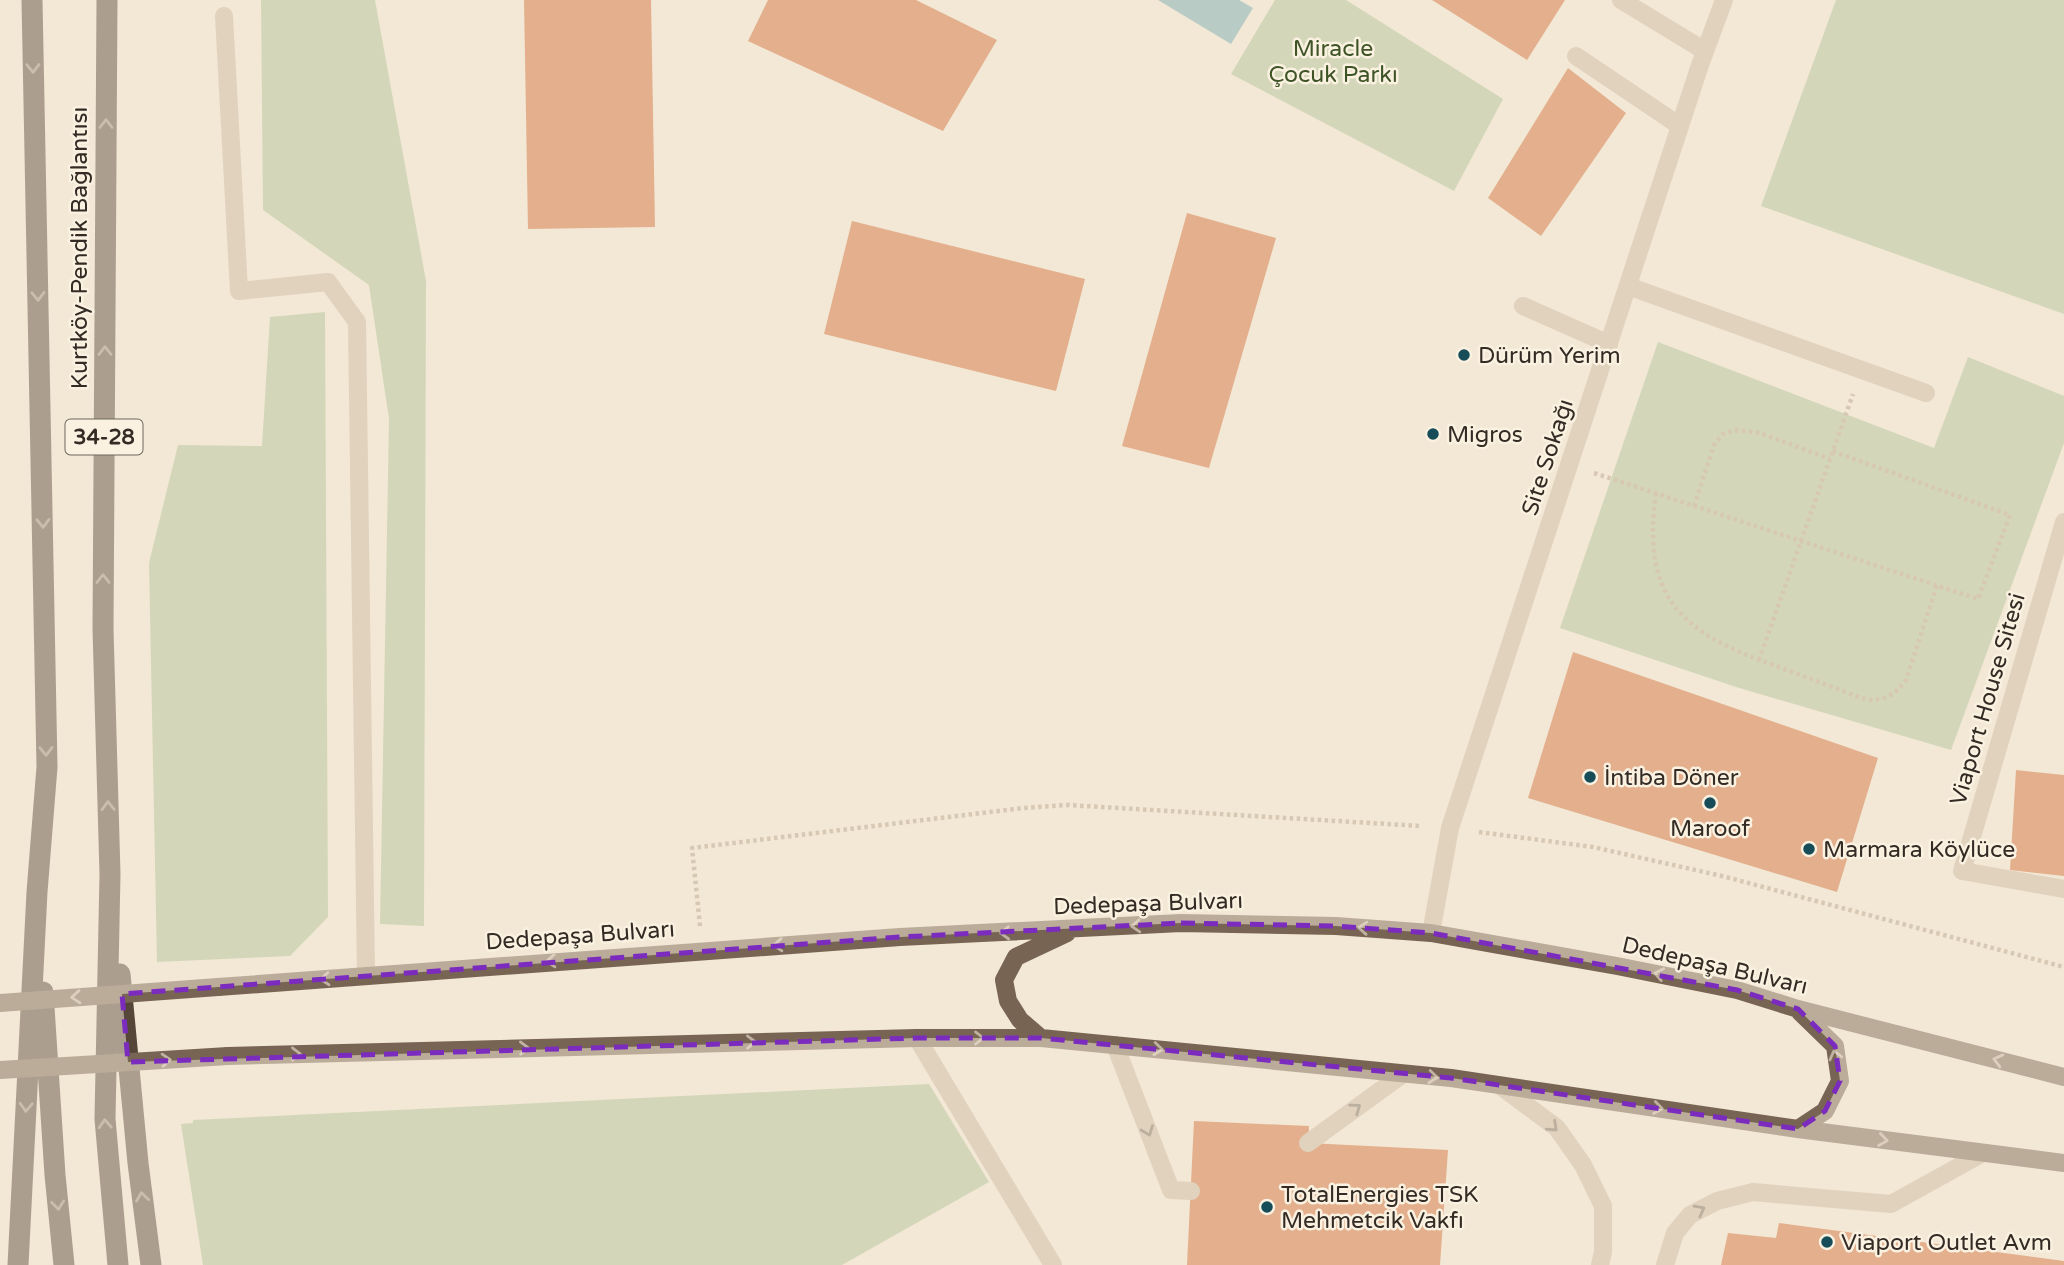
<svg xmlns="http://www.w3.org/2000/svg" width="2064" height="1265" viewBox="0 0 2064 1265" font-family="'Varela Round',sans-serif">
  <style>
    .green { fill: #aec294 }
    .water { fill: #72a8b2 }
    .building { fill: #d06c35 }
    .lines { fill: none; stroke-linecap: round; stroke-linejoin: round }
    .path { stroke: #b7a28a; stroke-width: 4.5; stroke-dasharray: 3.5 3.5; stroke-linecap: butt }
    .lane { stroke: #cbb8a0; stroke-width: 18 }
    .street { stroke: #cbb8a0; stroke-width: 18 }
    .primary { stroke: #786453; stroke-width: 18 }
    .highway { stroke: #56463a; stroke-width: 21 }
    .primary-bridge { stroke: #786453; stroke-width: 18 }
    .oneway { stroke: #988a7d }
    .oneway2 { stroke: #c0b2a1 }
    .oneway3 { stroke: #786a5c }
    .marked { fill: none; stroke: #7b2cbf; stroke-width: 5; stroke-dasharray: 14 9; stroke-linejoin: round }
    .poi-dot { fill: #174d58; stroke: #faf1e1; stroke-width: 2.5 }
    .labels { text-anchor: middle; stroke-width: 5; stroke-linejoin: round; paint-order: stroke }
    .shield { fill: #faf1e1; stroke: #6f665d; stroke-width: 2 }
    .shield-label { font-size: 21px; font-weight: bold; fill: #342b24 }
    .park-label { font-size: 23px; fill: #3e5426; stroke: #faf1e1 }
    .street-label { font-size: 23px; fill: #342b24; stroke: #faf1e1 }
    .poi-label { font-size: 23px; fill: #342b24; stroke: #faf1e1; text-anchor: start }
  </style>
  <rect width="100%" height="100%" fill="#f2e8d5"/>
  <path class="green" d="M261,0H375L426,281L424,926L380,924L389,419L369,285L263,210Z
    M1275,0H1346L1503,99L1454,191L1231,74Z
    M1836,0H2064V314L1761,206Z
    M325,312L328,917L290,956L157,962L149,563L178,445L262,446L270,317Z
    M1658,342L1934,448L1968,357L2064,396V443L1951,750L1736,687L1560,628Z
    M929,1084L989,1182L842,1265H203L181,1124L193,1123V1120Z"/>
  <path class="water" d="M1158,0H1239L1253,8L1231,44Z"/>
  <path class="building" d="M524,0H651L655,227L528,229Z
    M768,0H916L997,40L943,131L748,41Z
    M1432,0H1565L1527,60Z
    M1568,68L1626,113L1541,236L1488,198Z
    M1187,213L1276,238L1209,468L1122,446Z
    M852,221L1085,279L1056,391L824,334Z
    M1573,652L1878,758L1837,892L1528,798Z
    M2016,770L2064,775V876L2010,870Z
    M1194,1121L1309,1126L1308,1143L1448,1150L1440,1265H1187Z
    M1779,1223L2064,1261V1265H1721L1728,1233L1776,1238Z"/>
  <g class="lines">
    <path class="path" d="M1594,473L1978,599L2010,515L1832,451
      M1656,493C1641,599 1682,633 1776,666C1806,677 1837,689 1867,700C1887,700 1894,695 1906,680L1937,585
      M1694,506L1714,445L1723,434L1735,430L1760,433L1830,459
      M1759,660L1853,394
      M1479,832L1593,847L1722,876L2064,967
      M700,926L692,848L1023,808L1068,805L1421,826"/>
    <path class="lane" d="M1621,0L1705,51
      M224,16L239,291L328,282L357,322L366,975
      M1576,56L1680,126
      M1628,286L1926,393
      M1523,306L1609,344
      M2064,522L1962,871L2064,889
      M1115,1045L1171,1190L1191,1191
      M1308,1143L1403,1074"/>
    <path class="street" d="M1431,933L1450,828L1700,65L1724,0
      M917,1038L1053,1265
      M1499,1085L1557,1128L1583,1165L1603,1206V1252L1600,1265
      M1665,1265L1675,1233L1690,1215L1717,1201L1753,1192L1891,1204L1983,1153"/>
    <path class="primary" d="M218,987L900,937L1181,923L1336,926L1431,933L1617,966L1737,990L1798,1009L2064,1077
      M1041,1038L1020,1020L1008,1001L1004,980L1016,957L1067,933
      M228,1056L917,1038H1041L1451,1078L1798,1129L2064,1163
      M1798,1129L1825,1111L1840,1081L1835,1046L1800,1012"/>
    <path class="highway" d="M107,0L103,629L110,874L105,1119L118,1265
      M120,974L138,1163L151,1265
      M43,992L55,1175L64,1265
      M18,1265L37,892L47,767L32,0"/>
    <path class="primary-bridge" d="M0,1003L218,987
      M0,1070L228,1056"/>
  </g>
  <defs><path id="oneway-chevron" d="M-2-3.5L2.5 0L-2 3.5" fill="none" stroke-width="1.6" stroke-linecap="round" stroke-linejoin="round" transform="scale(1.75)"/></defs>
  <g class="oneway">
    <use href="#oneway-chevron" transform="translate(33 68) rotate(89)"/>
    <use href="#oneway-chevron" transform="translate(106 124) rotate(-90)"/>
    <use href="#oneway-chevron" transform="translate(38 296) rotate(89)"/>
    <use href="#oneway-chevron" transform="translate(105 351) rotate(-90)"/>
    <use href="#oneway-chevron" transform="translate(43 523) rotate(89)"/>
    <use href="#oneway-chevron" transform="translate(103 579) rotate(-90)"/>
    <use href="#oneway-chevron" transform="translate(46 751) rotate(89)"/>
    <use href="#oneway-chevron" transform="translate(108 806) rotate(-92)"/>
    <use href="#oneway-chevron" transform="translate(26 1107) rotate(93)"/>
    <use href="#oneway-chevron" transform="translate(105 1124) rotate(-93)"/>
    <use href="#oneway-chevron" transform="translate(142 1197) rotate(-98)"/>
    <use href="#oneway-chevron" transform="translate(58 1205) rotate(84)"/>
  </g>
  <g class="oneway2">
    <use href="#oneway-chevron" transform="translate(1136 926) rotate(177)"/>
    <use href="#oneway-chevron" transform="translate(1363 928) rotate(-176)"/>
    <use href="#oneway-chevron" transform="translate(1005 933) rotate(178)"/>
    <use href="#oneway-chevron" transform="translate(778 945) rotate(176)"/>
    <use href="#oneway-chevron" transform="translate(551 961) rotate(176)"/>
    <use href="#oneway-chevron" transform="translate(1659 974) rotate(-169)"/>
    <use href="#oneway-chevron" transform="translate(325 979) rotate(175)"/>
    <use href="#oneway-chevron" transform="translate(76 997) rotate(176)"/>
    <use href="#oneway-chevron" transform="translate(979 1038)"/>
    <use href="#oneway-chevron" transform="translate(751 1042) rotate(-1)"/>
    <use href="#oneway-chevron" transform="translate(524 1048) rotate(-1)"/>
    <use href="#oneway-chevron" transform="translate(1158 1049) rotate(6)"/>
    <use href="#oneway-chevron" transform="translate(296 1054) rotate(-1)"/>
    <use href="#oneway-chevron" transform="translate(1835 1055) rotate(-104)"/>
    <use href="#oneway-chevron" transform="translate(166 1060) rotate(-4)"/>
    <use href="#oneway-chevron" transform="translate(1998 1060) rotate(-166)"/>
    <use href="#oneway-chevron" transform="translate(1433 1077) rotate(6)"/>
    <use href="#oneway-chevron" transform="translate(1658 1108) rotate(8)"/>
    <use href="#oneway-chevron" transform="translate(1883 1140) rotate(8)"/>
  </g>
  <g class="oneway3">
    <use href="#oneway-chevron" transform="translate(1356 1108) rotate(-36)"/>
    <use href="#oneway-chevron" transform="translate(1553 1127) rotate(43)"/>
    <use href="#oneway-chevron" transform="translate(1148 1131) rotate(69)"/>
    <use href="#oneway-chevron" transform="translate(1700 1210) rotate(-28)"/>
  </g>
  <path d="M0 0H2064V1265H0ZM1181,923L1336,926L1431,933L1737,990L1798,1009L1835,1046L1840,1081L1825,1111L1798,1129L1451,1078L1041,1038H917L128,1062L122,994L900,937Z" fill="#f2e8d5" fill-opacity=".55" fill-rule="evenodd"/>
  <path class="marked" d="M1181,923L1336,926L1431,933L1737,990L1798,1009L1835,1046L1840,1081L1825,1111L1798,1129L1451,1078L1041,1038H917L128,1062L122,994L900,937Z"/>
  <g class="poi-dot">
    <circle cx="1464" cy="355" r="7"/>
    <circle cx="1433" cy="434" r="7"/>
    <circle cx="1590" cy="777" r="7"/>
    <circle cx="1710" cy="803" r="7"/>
    <circle cx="1809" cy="849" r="7"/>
    <circle cx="1267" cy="1207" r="7"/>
    <circle cx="1827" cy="1242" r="7"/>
  </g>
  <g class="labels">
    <rect class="shield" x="65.5" y="419.5" width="77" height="35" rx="5"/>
    <g class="shield-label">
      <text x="104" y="444">34-28</text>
    </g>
    <g class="park-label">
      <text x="1333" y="56">Miracle<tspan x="1333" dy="26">Çocuk Parkı</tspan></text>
    </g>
    <g class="street-label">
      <text transform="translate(79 248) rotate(-90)" y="8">Kurtköy-Pendik Bağlantısı</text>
      <text transform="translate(1547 457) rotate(-72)" y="8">Site Sokağı</text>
      <text transform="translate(1987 699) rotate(-74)" y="8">Viaport House Sitesi</text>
      <text transform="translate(1148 903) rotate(-2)" y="8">Dedepaşa Bulvarı</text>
      <text transform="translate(580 935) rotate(-4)" y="8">Dedepaşa Bulvarı</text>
      <text transform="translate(1715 965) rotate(13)" y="8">Dedepaşa Bulvarı</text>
    </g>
    <g class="poi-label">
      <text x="1478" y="363">Dürüm Yerim</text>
      <text x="1447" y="442">Migros</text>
      <text x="1604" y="785">İntiba Döner</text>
      <text x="1710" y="836" text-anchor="middle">Maroof</text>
      <text x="1823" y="857">Marmara Köylüce</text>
      <text x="1281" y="1202">TotalEnergies TSK<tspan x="1281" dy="26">Mehmetcik Vakfı</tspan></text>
      <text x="1841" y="1250">Viaport Outlet Avm</text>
    </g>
  </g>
</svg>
